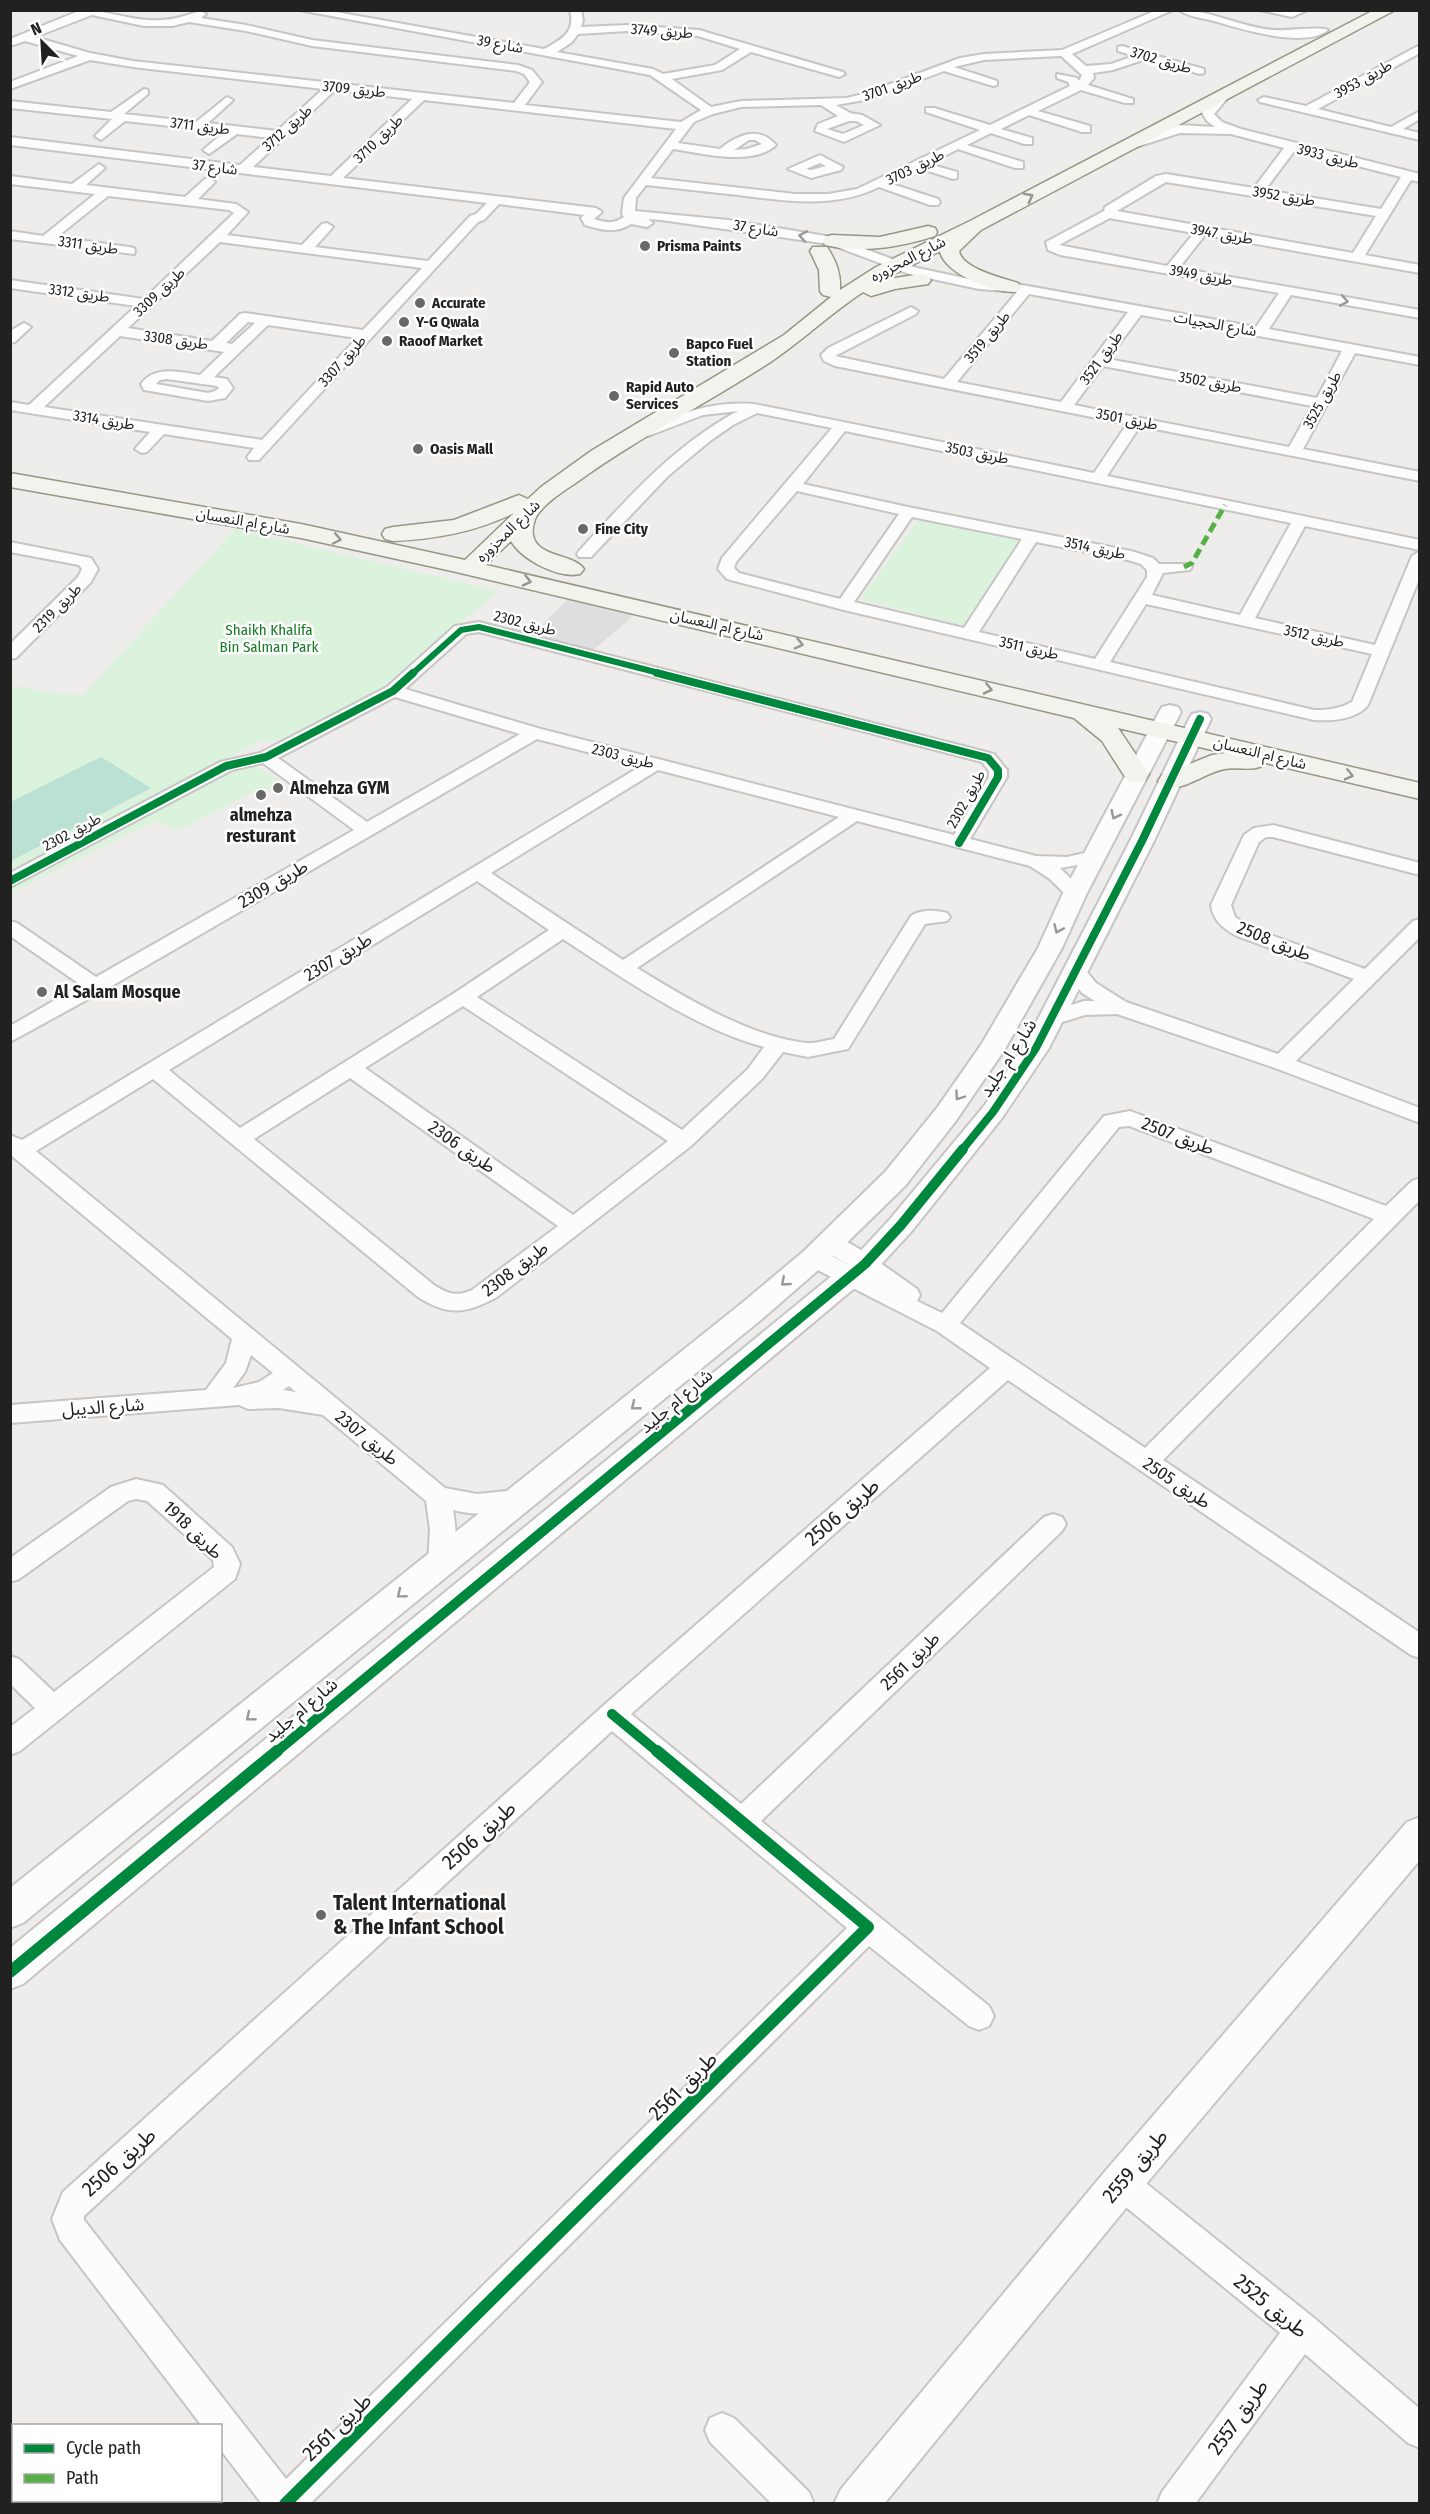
<svg xmlns="http://www.w3.org/2000/svg" width="1430" height="2514" viewBox="0 0 1430 2514" font-family="'Fira Sans Condensed','Noto Sans Arabic',sans-serif">
  <style>
    .park { fill: #dbf2dd }
    .pitch { fill: #bae1d3 }
    .parking { fill: #dfdede }
    .lines { fill: none; stroke-linecap: round; stroke-linejoin: round }
    .minor-casing { stroke: #c6c5c4; stroke-width: 4 }
    .tertiary-casing { stroke: #c6c5c4; stroke-width: 4 }
    .secondary-casing { stroke: #959784; stroke-width: 3 }
    .minor { fill: #fdfcfc; fill-rule: evenodd }
    .tertiary { fill: #fdfcfc; fill-rule: evenodd }
    .secondary { fill: #f3f3ed; fill-rule: evenodd }
    .quiet { stroke: #55b145; stroke-width: 5; stroke-dasharray: 10 5; stroke-linecap: butt }
    .cycleway-far3-casing { stroke: #fff; stroke-width: 8 }
    .cycleway-far2-casing { stroke: #fff; stroke-width: 10 }
    .cycleway-far1-casing { stroke: #fff; stroke-width: 14 }
    .cycleway-casing { stroke: #fff; stroke-width: 16 }
    .cycleway-far3 { stroke: #00873e; stroke-width: 6 }
    .cycleway-far2 { stroke: #00873e; stroke-width: 8 }
    .cycleway-far1 { stroke: #00873e; stroke-width: 10 }
    .cycleway { stroke: #00873e; stroke-width: 12 }
    .oneway { stroke: #949491 }
    .oneway2 { stroke: #9a9999 }
    .poi-dot { fill: #696868; stroke: #fff; stroke-width: 2 }
    .labels { text-anchor: middle; stroke-width: 5; stroke-linejoin: round; paint-order: stroke }
    .far-street-label { font-size: 15px; fill: #212121; stroke: #fff }
    .far-poi-label { font-size: 15px; font-weight: bold; fill: #212121; stroke: #fff; text-anchor: start }
    .far-park-label { font-size: 15px; fill: #167923; stroke: #fff }
    .poi-label { font-size: 18px; font-weight: bold; fill: #212121; stroke: #fff; text-anchor: start }
    .street-label { font-size: 18px; fill: #212121; stroke: #fff }
    .near-street-label { font-size: 21px; fill: #212121; stroke: #fff }
    .near-poi-label { font-size: 21px; font-weight: bold; fill: #212121; stroke: #fff; text-anchor: start }
  </style>
  <rect width="100%" height="100%" fill="#efedeb"/>
  <path class="park" d="M922,515L1024,536L965,626L860,599Z
    M235,529L499,591L382,687L290,741L262,740L11,872V686L82,696Z
    M251,763L282,782L266,789L262,787L178,831L155,821L11,893V887L238,765Z"/>
  <path class="pitch" d="M101,757L151,788L11,861V802Z"/>
  <path class="parking" d="M570,597L633,610L630,619L593,650L533,634Z"/>
  <g class="lines">
    <g class="minor-casing">
      <path id="minor" d="M81,10C108,10 133,22 160,20C175,20 187,15 201,11L206,14L201,18L246,25L312,40L518,65L532,70L542,82L525,105L681,122L701,110L650,75L299,10H325L544,49C561,40 576,32 570,10H581L583,20L581,27L627,25L699,30L843,72L845,74L839,77L751,52L722,70L672,79L711,107L741,101L846,98L863,94L960,58L984,54L1062,50L1157,10H1173L1072,54L1086,66L1111,64L1134,56L1118,51V47L1122,46L1204,69V73L1200,74L1146,59L1113,70L1093,73L1094,78L1088,85L1133,99V103H1125L1081,90L1038,111L1090,126V132H1082L1029,115L1001,129L1032,138V144H1024L991,133L967,145L1023,162V168H1015L958,149L929,164L957,172V178L953,179L919,168L889,183L938,199L940,202L938,205H930L879,187C834,209 786,201 738,195C707,192 677,188 646,185L636,198L635,211L728,220L832,237L917,268L979,281L1011,283L1256,327L1279,293L1060,255L1048,250L1046,242L1104,211L1105,207L1156,176L1166,174L1254,188L1284,148L1231,134L1180,133L1133,148L1127,144L1129,141L1179,125L1215,127L1207,121L1202,113L1222,91L1226,90L1232,93L1214,114L1222,122L1241,129L1420,174V182L1411,180L1365,255L1420,265V273L1205,235L1179,268L1420,310V318L1291,295L1269,329L1420,357V365L1355,353L1303,449L1420,472V481L1140,426L1107,476L1420,540V550L1305,526L1255,618L1375,645L1412,556L1420,551V577L1368,705C1356,720 1332,721 1314,720L844,610L727,579L718,569L722,558L832,428L757,413L733,425L710,441L668,476L591,557H579L577,554L579,551C627,499 674,445 738,411L703,415L648,436L643,435L641,432L643,429C680,413 713,401 754,404L1094,473L1127,424L835,366L824,361L821,355L828,348L911,307L918,311L916,314L835,356L944,379L1017,292L979,289L909,274L829,244L661,220L648,219L653,223L647,227L631,224C616,234 601,230 585,225L581,218L584,215L499,204L484,220L478,222L259,460H249L247,457L254,448L164,434L147,452L142,453L135,449L150,432L10,410V402L29,405L136,306L10,288V280L144,299L234,213L229,210L108,196L57,237L129,247L134,248L135,251L134,254L10,239V231L43,236L95,194L10,184V176L72,184L99,164L105,168L86,185L185,197L205,179L209,178L215,182L198,199L236,204L248,212L227,235L302,245L322,224L327,223L333,227L315,247L428,261L470,216L476,214L487,203L10,145V137L240,165L270,138L237,134L209,154L203,150L224,132L125,121L101,140L95,136L112,119L10,108V101L111,112L144,89L148,90V94L124,114L196,122L227,97L233,100L231,102L208,123L277,131L323,89L133,67L90,60L10,89V82L78,56L25,41L10,46V39ZM92,15L144,26H172L189,22L246,31L312,46L516,71L524,74L530,82L514,103L133,61L90,53L35,37ZM627,31L698,36L740,49L715,65L663,74L653,69L557,52L572,42L578,34ZM1061,56L1082,75L1079,81L1077,78L1057,74V78L1068,82L1070,86L990,125L934,108H926V112L980,130L857,189L828,194H795L651,178L673,149C701,153 753,167 776,145C759,125 737,135 720,149L678,143L694,122L713,114L741,107L821,105L838,116L818,124L815,131L844,142L880,125L862,115L850,113L836,105L870,99L944,71L993,86L997,85V81L954,67L984,60ZM335,90L412,99L331,176L253,167ZM424,100L676,129L624,198L622,214L624,217C614,224 606,223 594,219L602,212L596,208L343,178ZM849,121H856L864,125L843,134L827,129ZM749,140H755L762,144L747,149L734,150ZM1295,150L1401,177L1381,209L1265,190ZM1166,182L1376,216L1353,253L1117,211ZM1110,218L1114,219L1194,233L1167,266L1059,245ZM220,242L422,268L363,330L245,313L240,314L212,341L128,328ZM1029,294L1128,312L1061,402L957,382ZM1141,315L1342,351L1317,398L1108,359ZM248,322L255,323L232,344L226,343ZM268,325L357,338L262,440L44,407L120,336L224,352L200,375C179,372 155,365 141,384L144,390L208,401L225,398L233,388L227,379L214,377ZM1103,366L1312,406L1289,447L1074,405ZM167,379L217,386L219,388L215,391L208,393L156,384L160,380ZM845,431L1291,523L1240,615L1152,595L1163,573L1190,570L1192,567L1190,564H1159L1153,558L1131,551L908,507L803,484ZM797,491L899,514L840,599L739,573L734,568L736,562ZM912,517L1022,539L964,628L854,602ZM1036,542L1128,560L1141,564L1147,570V577L1095,659L979,632ZM1146,604L1372,654L1352,702C1339,709 1328,710 1314,710L1110,662Z
        M1179,10C1212,10 1242,28 1274,30C1285,31 1323,26 1328,30C1305,49 1241,29 1214,21C1203,18 1188,17 1179,10Z
        M1259,10H1308L1292,17Z
        M1420,45V53L1318,109L1391,127L1420,111V119L1403,129L1420,133V140L1260,102L1258,100L1264,97L1306,106Z
        M820,155L843,167L841,170L811,178L788,169ZM820,163L826,166L811,170L806,169Z
        M24,323L31,327L15,342L10,343V331Z
        M10,542L91,558L98,569L91,582L16,658L10,659V644L78,577L82,569L79,565L10,552Z
        M479,622L994,754L1007,770V777L970,839L1036,856L1067,857L1093,851L1100,853L1102,857L1100,861L1060,868L1085,893L1082,897H1068L1050,879L1030,866L857,821L637,968C684,997 752,1038 807,1043C815,1044 826,1040 834,1039L911,916C921,909 936,910 947,913L950,917L947,921L925,924L848,1049L808,1057L783,1052L762,1079L691,1146L497,1297C466,1314 448,1316 418,1297L153,1079L36,1151L445,1488L477,1494L517,1490L526,1493L529,1500L526,1507C502,1515 477,1516 453,1510C456,1529 459,1552 450,1570L441,1573L432,1570L428,1563L430,1529L426,1501L323,1415L279,1408L248,1409L239,1405L10,1423V1405L206,1390L226,1363L232,1339L12,1156L10,1135L22,1140L641,766L537,739L103,991L10,1042V1026L81,985L10,936V921L17,923L96,977L354,830L263,763L232,770L10,887V873L220,762L260,753L387,687L455,626ZM479,632L982,762L989,771V777L954,835L541,729L405,689L466,634ZM395,697L520,734L367,822L278,758ZM658,770L839,817L623,960L491,873ZM477,881L549,930L456,992L240,1128L169,1070ZM563,939C622,978 696,1029 764,1047L748,1069L682,1130L477,997ZM463,1006L668,1141L573,1215L365,1068ZM350,1078L558,1226L472,1290C456,1297 448,1294 434,1285L254,1139ZM251,1355L273,1373L259,1382L233,1388L245,1372ZM289,1386L296,1392L283,1390Z
        M1273,825L1420,863V875L1273,837H1266L1259,842L1231,905L1235,917L1251,928L1365,969L1413,921L1420,919V937L1296,1061L1420,1108V1123L1275,1068L1117,1014L1085,1015L1053,1025L1046,1023L1043,1018L1046,1013L1084,1001H1095L1082,993L1066,972L1069,967L1076,966L1083,967L1096,983L1126,1002L1278,1054L1354,979L1237,936C1224,929 1213,921 1211,905L1244,835L1254,828Z
        M1130,1111L1386,1206L1412,1181L1420,1178V1200L1163,1460L1420,1633V1658L1411,1655L1008,1380L631,1714L741,1804L1044,1517L1053,1514L1062,1517L1066,1524L1062,1531L761,1821L989,2006L994,2016L989,2026L979,2030L969,2026L869,1946L310,2504H262L220,2449V2426H202L60,2240L52,2219L63,2192L603,1706L990,1368L937,1331L806,1264L803,1258L806,1252C823,1247 843,1263 858,1270L821,1249L818,1243L821,1237C824,1236 828,1235 830,1235C847,1237 901,1278 917,1289L920,1295L917,1301L942,1313L1104,1116ZM1129,1126L1374,1219L1145,1448L960,1323L1119,1127ZM612,1731L847,1928L286,2479L84,2220V2216Z
        M136,1479L163,1485L232,1547L240,1564L235,1579L20,1751L10,1755V1727L35,1708L10,1684V1656L19,1659L54,1692L214,1567L213,1560L147,1501L136,1499L128,1501L19,1579L10,1582V1558L111,1487Z
        M1121,2167L1132,2172L1314,2318L1420,2409V2448L1408,2443L1305,2354L1195,2504H1157L1162,2492L1280,2333L1110,2194L1105,2183L1110,2172Z
        M722,2413L734,2418L809,2492L814,2504H772L710,2442L705,2430L710,2418Z"/>
    </g>
    <g class="tertiary-casing">
      <path id="tertiary" d="M1170,705L1178,707L1181,712L1087,893L1062,948L1005,1049L955,1122L905,1186L824,1265L762,1319L23,1923L10,1928V1888L742,1303L804,1251L885,1172L937,1108L981,1045L1038,948L1063,893L1159,712L1162,707Z
        M1200,712L1208,714L1211,719L1154,841L1049,1048L1002,1118L911,1232L875,1271L23,1984L10,1989V1948L855,1257L891,1218L984,1106L1024,1046L1130,841L1189,719L1192,714Z
        M1420,1817V1860L1135,2197L884,2504H834L841,2489L1107,2169L1407,1822Z"/>
    </g>
    <g class="secondary-casing">
      <path id="secondary" d="M1374,10H1395L981,230L959,251C962,269 1003,278 1018,283L1021,287L1018,291C998,296 943,273 940,251L882,280L921,274L928,276L931,280L928,284L895,289L871,296L863,292C831,313 803,340 772,361C708,403 639,437 577,482C564,491 544,503 536,517C534,522 532,530 533,535C537,558 573,553 584,569L580,574C559,579 522,560 511,541L486,565L1420,783V799L1266,763C1256,773 1238,766 1225,769C1203,773 1184,792 1162,787L1158,781L1162,775L1212,755L1225,753L1118,728L1149,774L1145,780L1136,782L1127,780L1102,741L1074,718L452,571L301,538L10,487V473L301,524L465,560L514,513C475,532 436,539 393,541L385,539L382,534L385,529L393,527L454,520L519,495L528,499L541,487L591,451L784,335L831,297L823,295L820,291L819,270L810,251L813,247H827C836,261 841,273 840,290L876,267L970,221Z
        M928,226L935,228L937,232L935,236C900,247 862,254 825,245L823,241L825,237L832,235L880,237Z"/>
    </g>
    <use href="#minor" class="minor"/>
    <use href="#tertiary" class="tertiary"/>
    <use href="#secondary" class="secondary"/>
    <path class="quiet" d="M1184,567L1192,563L1225,505"/>
    <g class="cycleway-far3-casing">
      <path id="cycleway-far3" d="M412,674L461,630L479,627L663,674"/>
    </g>
    <g class="cycleway-far2-casing">
      <path id="cycleway-far2" d="M657,673L988,758L998,770V777L959,843
        M10,881L226,766L266,757L393,691L413,673
        M962,1150L993,1112L1036,1048L1142,841L1200,719"/>
    </g>
    <g class="cycleway-far1-casing">
      <path id="cycleway-far1" d="M612,1714L659,1753
        M275,1753L865,1264L901,1225L963,1149"/>
    </g>
    <g class="cycleway-casing">
      <path id="cycleway" d="M10,1972L277,1751
        M285,2504L868,1927L657,1751"/>
    </g>
    <use href="#cycleway-far3" class="cycleway-far3"/>
    <use href="#cycleway-far2" class="cycleway-far2"/>
    <use href="#cycleway-far1" class="cycleway-far1"/>
    <use href="#cycleway" class="cycleway"/>
  </g>
  <defs><path id="oneway-chevron" d="M-2-3.5L2.5 0L-2 3.5" fill="none" stroke-width="1.6" stroke-linecap="round" stroke-linejoin="round" transform="scale(1.5)"/></defs>
  <g class="oneway">
    <use href="#oneway-chevron" transform="translate(1029 197) rotate(-28)"/>
    <use href="#oneway-chevron" transform="translate(337 539) rotate(12)"/>
    <use href="#oneway-chevron" transform="translate(527 581) rotate(13)"/>
    <use href="#oneway-chevron" transform="translate(799 644) rotate(13)"/>
    <use href="#oneway-chevron" transform="translate(988 689) rotate(13)"/>
    <use href="#oneway-chevron" transform="translate(1349 775) rotate(13)"/>
  </g>
  <g class="oneway2">
    <use href="#oneway-chevron" transform="translate(803 236) rotate(-170)"/>
    <use href="#oneway-chevron" transform="translate(1344 301) rotate(10)"/>
    <use href="#oneway-chevron" transform="translate(1115 815) rotate(117)"/>
    <use href="#oneway-chevron" transform="translate(1058 929) rotate(114)"/>
    <use href="#oneway-chevron" transform="translate(959 1096) rotate(125)"/>
    <use href="#oneway-chevron" transform="translate(785 1282) rotate(139)"/>
    <use href="#oneway-chevron" transform="translate(635 1406) rotate(141)"/>
    <use href="#oneway-chevron" transform="translate(401 1594) rotate(141)"/>
    <use href="#oneway-chevron" transform="translate(250 1717) rotate(141)"/>
  </g>
  <g class="poi-dot">
    <circle cx="645" cy="246" r="6"/>
    <circle cx="420" cy="303" r="6"/>
    <circle cx="404" cy="322" r="6"/>
    <circle cx="387" cy="341" r="6"/>
    <circle cx="674" cy="353" r="6"/>
    <circle cx="614" cy="396" r="6"/>
    <circle cx="418" cy="449" r="6"/>
    <circle cx="583" cy="529" r="6"/>
    <circle cx="278" cy="788" r="6"/>
    <circle cx="261" cy="795" r="6"/>
    <circle cx="42" cy="992" r="6"/>
    <circle cx="321" cy="1915" r="6"/>
  </g>
  <g class="labels">
    <g class="far-street-label">
      <text transform="translate(662 31) rotate(4)" y="5">طريق 3749</text>
      <text transform="translate(500 44) rotate(10)" y="5">شارع 39</text>
      <text transform="translate(1161 60) rotate(16)" y="5">طريق 3702</text>
      <text transform="translate(1363 79) rotate(-29)" y="5">طريق 3953</text>
      <text transform="translate(892 86) rotate(-20)" y="5">طريق 3701</text>
      <text transform="translate(354 89) rotate(6)" y="5">طريق 3709</text>
      <text transform="translate(200 126) rotate(7)" y="5">طريق 3711</text>
      <text transform="translate(287 128) rotate(-42)" y="5">طريق 3712</text>
      <text transform="translate(378 139) rotate(-44)" y="5">طريق 3710</text>
      <text transform="translate(1328 156) rotate(14)" y="5">طريق 3933</text>
      <text transform="translate(215 167) rotate(7)" y="5">شارع 37</text>
      <text transform="translate(915 167) rotate(-26)" y="5">طريق 3703</text>
      <text transform="translate(1284 196) rotate(9)" y="5">طريق 3952</text>
      <text transform="translate(756 228) rotate(9)" y="5">شارع 37</text>
      <text transform="translate(1222 234) rotate(10)" y="5">طريق 3947</text>
      <text transform="translate(88 245) rotate(8)" y="5">طريق 3311</text>
      <text transform="translate(908 259) rotate(-27)" y="5">شارع المحزوره</text>
      <text transform="translate(1201 275) rotate(10)" y="5">طريق 3949</text>
      <text transform="translate(159 292) rotate(-43)" y="5">طريق 3309</text>
      <text transform="translate(79 293) rotate(8)" y="5">طريق 3312</text>
      <text transform="translate(1215 324) rotate(10)" y="5">شارع الحجيات</text>
      <text transform="translate(987 337) rotate(-50)" y="5">طريق 3519</text>
      <text transform="translate(176 340) rotate(8)" y="5">طريق 3308</text>
      <text transform="translate(1101 358) rotate(-54)" y="5">طريق 3521</text>
      <text transform="translate(342 361) rotate(-48)" y="5">طريق 3307</text>
      <text transform="translate(1210 382) rotate(10)" y="5">طريق 3502</text>
      <text transform="translate(1322 400) rotate(-61)" y="5">طريق 3525</text>
      <text transform="translate(1127 419) rotate(11)" y="5">طريق 3501</text>
      <text transform="translate(104 420) rotate(9)" y="5">طريق 3314</text>
      <text transform="translate(977 453) rotate(11)" y="5">طريق 3503</text>
      <text transform="translate(243 521) rotate(10)" y="5">شارع ام النعسان</text>
      <text transform="translate(508 531) rotate(-44)" y="5">شارع المحزوره</text>
      <text transform="translate(1095 548) rotate(12)" y="5">طريق 3514</text>
      <text transform="translate(57 608) rotate(-45)" y="5">طريق 2319</text>
      <text transform="translate(525 623) rotate(14)" y="5">طريق 2302</text>
      <text transform="translate(717 625) rotate(13)" y="5">شارع ام النعسان</text>
      <text transform="translate(1314 636) rotate(12)" y="5">طريق 3512</text>
      <text transform="translate(1029 648) rotate(13)" y="5">طريق 3511</text>
      <text transform="translate(1260 753) rotate(14)" y="5">شارع ام النعسان</text>
      <text transform="translate(623 756) rotate(14)" y="5">طريق 2303</text>
      <text transform="translate(966 799) rotate(-61)" y="5">طريق 2302</text>
      <text transform="translate(72 832) rotate(-28)" y="5">طريق 2302</text>
    </g>
    <g class="far-poi-label">
      <text x="657" y="251">Prisma Paints</text>
      <text x="432" y="308">Accurate</text>
      <text x="416" y="327">Y-G Qwala</text>
      <text x="399" y="346">Raoof Market</text>
      <text x="686" y="349">Bapco Fuel<tspan x="686" dy="17">Station</tspan></text>
      <text x="626" y="392">Rapid Auto<tspan x="626" dy="17">Services</tspan></text>
      <text x="430" y="454">Oasis Mall</text>
      <text x="595" y="534">Fine City</text>
    </g>
    <g class="far-park-label">
      <text x="269" y="635">Shaikh Khalifa<tspan x="269" dy="17">Bin Salman Park</tspan></text>
    </g>
    <g class="poi-label">
      <text x="290" y="794">Almehza GYM</text>
      <text x="261" y="821" text-anchor="middle">almehza<tspan x="261" dy="21">resturant</tspan></text>
      <text x="54" y="998">Al Salam Mosque</text>
    </g>
    <g class="street-label">
      <text transform="translate(273 884) rotate(-30)" y="6">طريق 2309</text>
      <text transform="translate(1274 941) rotate(22)" y="6">طريق 2508</text>
      <text transform="translate(338 957) rotate(-31)" y="6">طريق 2307</text>
      <text transform="translate(1008 1058) rotate(-57)" y="6">شارع ام جليد</text>
      <text transform="translate(1178 1136) rotate(21)" y="6">طريق 2507</text>
      <text transform="translate(462 1147) rotate(35)" y="6">طريق 2306</text>
      <text transform="translate(515 1269) rotate(-37)" y="6">طريق 2308</text>
      <text transform="translate(676 1401) rotate(-40)" y="6">شارع ام جليد</text>
      <text transform="translate(103 1407) rotate(-4)" y="6">شارع الديبل</text>
      <text transform="translate(367 1438) rotate(39)" y="6">طريق 2307</text>
      <text transform="translate(1177 1483) rotate(34)" y="6">طريق 2505</text>
      <text transform="translate(193 1530) rotate(44)" y="6">طريق 1918</text>
      <text transform="translate(910 1661) rotate(-44)" y="6">طريق 2561</text>
      <text transform="translate(301 1710) rotate(-40)" y="6">شارع ام جليد</text>
    </g>
    <g class="near-street-label">
      <text transform="translate(842 1512) rotate(-41)" y="7">طريق 2506</text>
      <text transform="translate(479 1835) rotate(-42)" y="7">طريق 2506</text>
      <text transform="translate(683 2086) rotate(-45)" y="7">طريق 2561</text>
      <text transform="translate(119 2162) rotate(-42)" y="7">طريق 2506</text>
      <text transform="translate(1135 2166) rotate(-50)" y="7">طريق 2559</text>
      <text transform="translate(1271 2306) rotate(39)" y="7">طريق 2525</text>
      <text transform="translate(1238 2417) rotate(-54)" y="7">طريق 2557</text>
      <text transform="translate(337 2427) rotate(-44)" y="7">طريق 2561</text>
    </g>
    <g class="near-poi-label">
      <text x="333" y="1910">Talent International<tspan x="333" dy="24">&amp; The Infant School</tspan></text>
    </g>
  </g>
  <rect width="1430" height="2514" fill="none" stroke="#212121" stroke-width="24"/>
  <rect x="12" y="2424" width="210" height="78" fill="#ffffff" stroke="#a6a6a6" stroke-width="1.5"/>
  <rect x="24" y="2444" width="30" height="9" fill="#00873e" stroke="#a6a6a6" stroke-width="1.5"/>
  <text x="66" y="2454" font-size="18" fill="#212121">Cycle path</text>
  <rect x="24" y="2474" width="30" height="9" fill="#55b145" stroke="#a6a6a6" stroke-width="1.5"/>
  <text x="66" y="2484" font-size="18" fill="#212121">Path</text>
  <g transform="translate(42 42) rotate(336)" stroke="#ffffff" stroke-width="4.5" paint-order="stroke">
  <path d="M0-4.5L10 22L0 15L-10 22Z" fill="#212121"/>
  <text y="-9" font-size="16" font-weight="bold" text-anchor="middle" fill="#212121">N</text>
  </g>
</svg>
